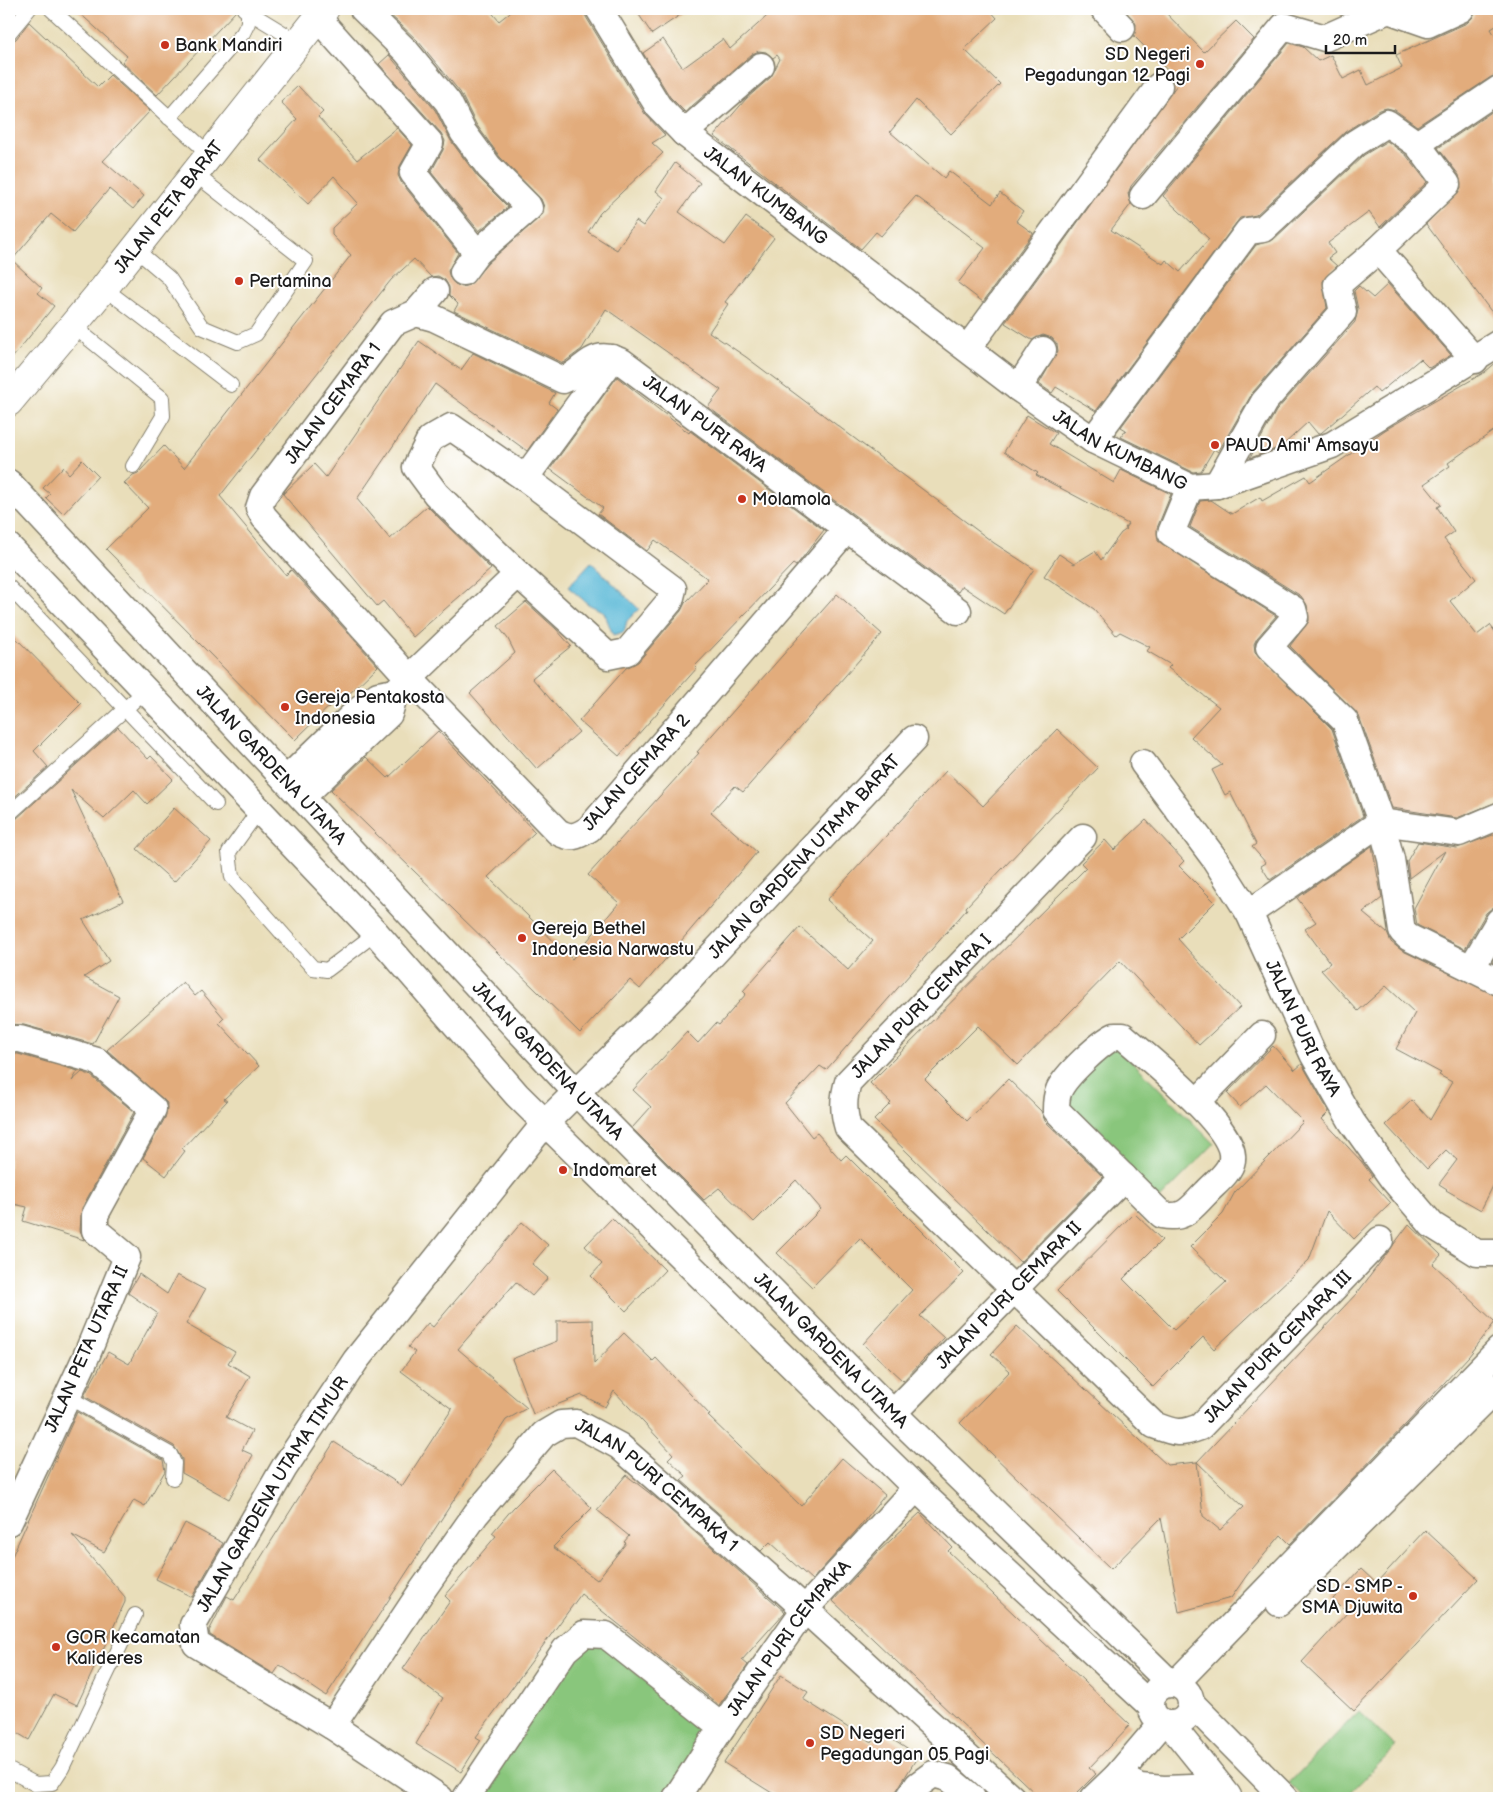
<svg xmlns="http://www.w3.org/2000/svg" width="1508" height="1807" viewBox="0 0 1508 1807" font-family="'Balsamiq Sans',sans-serif">
  <style>
    .green { fill: #89c67c; stroke: #52714c }
    .water { fill: #57b7d6; stroke: #3a6a79 }
    .building { fill: #e2ac7c; fill-rule: evenodd }
    .lines { fill: none; stroke-linecap: round; stroke-linejoin: round }
    .lane-casing { stroke: #827d6b; stroke-width: 16 }
    .street-casing { stroke: #827d6b; stroke-width: 29 }
    .secondary-casing { stroke: #827d6b; stroke-width: 30 }
    .lane { stroke: #fff; stroke-width: 14 }
    .street { stroke: #fff; stroke-width: 26 }
    .secondary { stroke: #fff; stroke-width: 28 }
    .poi-dot { fill: #c8321e; stroke: #fff; stroke-width: 2 }
    .labels { text-anchor: middle; stroke-width: 4; stroke-linejoin: round; paint-order: stroke }
    .poi-label { font-size: 18px; fill: #1c1c1c; stroke: #fff; text-anchor: start }
    .street-label { font-size: 18px; fill: #1c1c1c; stroke: #fff }
  </style>
  <rect width="100%" height="100%" fill="#fff"/>
  <filter id="ink" filterUnits="userSpaceOnUse"><feTurbulence type="fractalNoise" baseFrequency=".02" numOctaves="2"/><feDisplacementMap in="SourceGraphic" scale="10" xChannelSelector="R" yChannelSelector="G"/><feConvolveMatrix kernelMatrix="1 2 1 2 8 2 1 2 1" color-interpolation-filters="sRGB"/></filter>
  <filter id="wash" filterUnits="userSpaceOnUse"><feTurbulence type="fractalNoise" baseFrequency=".0096" numOctaves="4" result="noise"/><feDisplacementMap in="SourceGraphic" scale="20" xChannelSelector="R" yChannelSelector="G"/><feGaussianBlur stdDeviation="1.12" result="paint"/><feColorMatrix in="noise" values="0 0 0 0 0 0 0 0 0 0 0 0 0 0 0 0 0 1.4 0 .05"/><feComposite in="paint" operator="in"/></filter>
  <g filter="url(#wash)">
    <rect width="100%" height="100%" fill="#e9deba"/>
    <path class="green" d="M1110,1039L1214,1144L1158,1201L1056,1096Z
      M600,1644L710,1733L670,1798H474L576,1649Z
      M1359,1711L1396,1747L1345,1798H1304L1289,1783Z"/>
    <path class="water" d="M591,562L639,609L627,621L624,632L613,635L604,612L588,604L568,587Z"/>
    <g id="blocks">
      <path class="building" d="M75,9H235L236,11L157,95L122,62L127,56Z
        M384,9H489L499,21L514,9H584L586,17L645,114L665,135L652,143L663,153L600,213L588,232L617,250L636,221L643,226L664,198L656,191L675,163L700,183L679,212L725,245L746,217L774,238L725,302L728,304L709,332L746,357L994,543L1034,569L1004,614L962,586L958,592L708,407L721,390L606,309L582,349L563,363L454,311L458,304L449,295V287L445,280L438,276L431,277L414,259L391,280L220,496L286,575L291,570L378,666L345,698L342,694L295,740L106,549L148,508L124,483L133,475L138,473L164,446L184,468L351,255L332,235V228L358,203L334,176L308,204L260,160L297,119L281,102L298,86L323,112L318,117L357,160L397,128L412,145L400,166L398,175L401,182L458,253L448,271L450,278L455,284L462,287L469,285L488,263L543,214L544,207L541,199L500,157L476,124L460,92L418,41Z
        M635,9H689L652,34Z
        M775,9H989L997,18L964,49L1000,84L951,134L916,100L890,132L944,178L949,171L992,204L1000,193L1023,211L1016,221L1033,233L983,302L958,283L985,248L916,196L881,236L876,232L861,249L714,136L746,99L771,77L780,59L777,55L773,58L766,52L759,51L752,54L685,112L670,97L643,53L663,39L683,68L723,39L730,49Z
        M1124,9H1162L1204,52L1236,21L1254,39L1131,186L1128,194L1131,204L1111,230L1163,264L1166,260L1180,272L1209,239L1163,196L1289,43L1303,47L1318,61L1331,55L1343,79L1361,70L1368,85L1402,68L1396,55L1467,23L1473,17L1476,9H1499V24L1491,29L1499,42V74L1491,77L1417,126L1395,110L1387,108L1379,110L1345,132L1256,215L1240,218L1096,411L1056,387L1052,393L1039,384L1058,351L1057,344L1052,338L1043,335L1032,340L1005,323L1179,82L1134,36L1136,24Z
        M29,22L98,87L110,75L150,111L103,161L144,196L133,209L109,189L73,232L51,214L12,260L42,288L38,293L54,306L9,362V42L16,39Z
        M389,55L435,110L451,141L477,176L508,207L479,231L431,172L443,150L445,141L441,133L379,64Z
        M1499,107V322L1426,224L1461,188L1459,175L1438,148Z
        M1387,141L1406,155L1427,182L1380,227L1369,212L1328,243L1335,253L1328,258L1337,266L1323,281L1327,308L1253,392L1218,452L1214,449L1201,471L1193,472L1121,437L1126,430L1121,427L1256,245L1273,240L1364,155Z
        M1388,284L1451,355L1429,368L1420,359L1379,393L1374,387L1321,433L1318,434L1308,422L1281,447L1250,458L1276,411L1355,322L1358,309L1354,291L1359,286L1373,298Z
        M419,341L461,370L473,353L555,393L549,403L557,409L527,451L435,384L357,499L390,539L427,506L491,569L413,637L383,601L377,606L283,494L314,464L326,477Z
        M1499,360V427L1448,463L1450,466L1424,484L1441,505L1437,507L1454,532L1444,539L1476,579L1450,601L1477,635L1490,625L1499,637V801L1457,818L1392,808L1359,716L1290,646L1309,621L1307,605L1301,596L1190,527L1200,501L1211,500L1232,514L1260,497L1262,501L1306,476L1310,482L1385,430L1485,372Z
        M617,377L689,433L690,431L824,530L796,566L793,564L695,666L697,668L619,756L579,721L626,668L638,662L681,611L685,603L708,579L655,540L647,551L598,514L603,508L550,469Z
        M1027,415L1056,433L1049,444L1114,483L1121,470L1171,494L1157,528L1158,541L1276,616L1257,638L1254,644L1255,652L1332,729L1363,816L1270,880L1261,866L1266,863L1252,847L1256,844L1230,792L1225,795L1212,770L1222,765L1191,737L1219,707L1168,668L1171,665L1147,651L1150,647L1120,632L1116,635L1094,609L1044,576L1059,554L1074,564L1095,551L1101,560L1121,533L1127,529L1125,528L1128,524L1036,475L1038,473L1004,452Z
        M82,460L98,476L63,514L46,498L50,494L43,488L63,467L69,474Z
        M837,594L882,634L743,792L735,786L711,812L757,852L640,989L630,980L580,1033L331,790L366,757L388,778L438,731L535,832L488,877L572,959L619,903L588,875L699,753L697,752Z
        M526,602L556,629L571,646L532,678L579,732L537,769L470,693L515,653L508,639L498,626Z
        M9,631L81,704L34,751L48,767L9,802Z
        M118,727L148,759L151,756L173,779L147,804L134,790L104,819L71,790L123,901L83,920L109,961L84,977L119,996L93,1044L24,1025L9,1024V823L15,820Z
        M1057,729L1098,768L966,907L967,909L826,1070L820,1066L785,1103L812,1137L817,1133L841,1160L846,1155L964,1273L920,1316L944,1338L903,1381L863,1344L912,1290L860,1238L812,1287L777,1253L821,1209L796,1180L754,1222L719,1188L704,1200L632,1128L651,1107L633,1090L687,1032L698,1043L716,1023L719,1025L746,994L743,991L800,927L848,970L873,941L827,900L946,771L983,806Z
        M174,808L211,841L174,882L137,849Z
        M1146,820L1184,861L1179,866L1215,902L1178,939L1240,1007L1199,1045L1120,961L1018,1065L978,1026L925,1079L967,1121L1008,1079L1041,1111L1045,1121L1103,1177L1020,1262L874,1120L891,1103L870,1083L1086,868L1081,863L1105,840L1114,850Z
        M1493,835L1499,838V906L1492,908L1486,913L1465,949L1417,925L1414,908L1445,851L1409,878L1407,861L1418,842L1457,848Z
        M1372,846L1382,898L1363,913L1387,933L1391,942L1401,950L1499,997V1174L1481,1210L1446,1190L1447,1189L1439,1184L1457,1160L1446,1150L1427,1169L1386,1125L1412,1100L1430,1120L1452,1082L1439,1075L1441,1073L1396,1049L1415,1013L1386,986L1358,1011L1321,970L1330,963L1305,929L1316,922L1297,898Z
        M1499,950V965L1492,962Z
        M183,982L195,996L201,991L224,1018L219,1023L259,1066L224,1099L227,1101L182,1149L185,1151L166,1176L143,1158L166,1116L167,1103L107,1050Z
        M1273,1046L1295,1070L1302,1064L1329,1112L1322,1119L1361,1161L1372,1176L1369,1179L1391,1203L1354,1239L1327,1211L1309,1260L1214,1349L1203,1337L1153,1387L1057,1291L1134,1213L1162,1240L1123,1279L1174,1330L1226,1282L1190,1247L1223,1214L1235,1192L1303,1122L1266,1084L1240,1107L1227,1093Z
        M9,1054H18L78,1071L72,1081L82,1072L90,1075L134,1112L82,1208L80,1230L84,1240L23,1221L27,1207L9,1203Z
        M612,1218L665,1270L626,1311L591,1276L602,1264L585,1246Z
        M522,1222L548,1245L532,1264L548,1278L532,1296L516,1282L458,1349L527,1408L506,1420L326,1696L280,1665L274,1674L210,1635L209,1631L227,1596L234,1600L334,1442L402,1486L452,1409L401,1371L415,1352L408,1347L428,1323L433,1327Z
        M1409,1224L1441,1255L1433,1264L1495,1322L1469,1356L1408,1422L1290,1544L1281,1535L1247,1575L1231,1598L1179,1612L1161,1518L1111,1569L960,1423L1010,1371L991,1354L1017,1326L1167,1465L1197,1462L1358,1292ZM1197,1462L1244,1507L1220,1530L1203,1516Z
        M139,1274L167,1294L177,1275L205,1290L186,1324L235,1352L228,1363L250,1376L226,1417L252,1431L242,1450L253,1455L229,1499L182,1473V1459L174,1446L84,1396L108,1352L129,1364L157,1313L128,1293Z
        M593,1320L594,1364L624,1333L653,1361L656,1358L710,1415L708,1416L801,1506L842,1458L885,1495L856,1531L812,1580L770,1542L761,1551L681,1480L686,1476L668,1459L673,1454L614,1391L605,1407L582,1395L533,1414L512,1359L557,1341V1321Z
        M77,1412L163,1460L165,1471L145,1506L134,1500L104,1552L72,1535L125,1597V1602L77,1705L54,1694L29,1740L9,1728V1563Z
        M552,1469L592,1508L553,1547L597,1580L626,1543L624,1542L629,1536L597,1510L626,1475L661,1502L785,1612L742,1660L748,1665L719,1705L581,1594L476,1737L481,1740L461,1772L416,1744L443,1698L403,1669L450,1601L445,1596L496,1536L492,1533L513,1508Z
        M920,1513L952,1547L948,1551L1130,1725L1089,1768L1096,1774L1072,1798H1040L833,1601L878,1552Z
        M185,1523L223,1543L192,1597L156,1579Z
        M1425,1530L1478,1579L1354,1711L1302,1662L1347,1613L1333,1599L1361,1569L1376,1583Z
        M781,1675L808,1692L803,1699L872,1743L879,1731L918,1756L892,1798H780L724,1763Z"/>
    </g>
  </g>
  <g filter="url(#ink)">
    <use href="#blocks" fill-opacity="0" stroke="#827d6b" stroke-width="1"/>
    <g class="lines">
      <g class="lane-casing">
        <path id="lane" d="M51,9L209,154
          M244,9L298,42
          M9,33L29,9
          M169,118L243,33L248,23V13
          M135,249L169,278L202,327L238,342L256,334L306,261L195,174
          M104,288L231,385
          M73,326L162,398L163,416L133,466
          M9,587L216,804
          M259,810L229,852L232,877L313,968L327,970L376,933
          M9,814L146,690
          M66,1396L170,1454L174,1463L173,1478
          M9,1770L35,1784L52,1783L62,1768L135,1615"/>
      </g>
      <g class="street-casing">
        <g id="street">
          <path d="M363,9L406,51L448,102L463,132L489,167L528,206L529,208L477,253"/>
          <path id="s1" d="M599,9L658,106L684,133L1018,388L1093,440L1190,487L1217,485L1332,445L1499,343"/>
          <path d="M1104,9L1122,28"/>
          <path d="M317,17L430,143L413,173L477,253L463,272"/>
          <path d="M684,133L761,66"/>
          <path d="M1143,196L1284,26L1325,38L1388,10L1428,24L1461,9"/>
          <path d="M1378,250L1475,360"/>
          <path d="M416,313L435,291"/>
          <path d="M968,348L1159,86"/>
          <path d="M1018,388L1043,350"/>
          <path d="M451,427L525,478L673,589L670,601L627,652L608,656L518,574L436,494L416,467L430,439Z"/>
          <path d="M1093,440L1248,231L1263,229L1355,143L1387,123L1417,144L1499,89"/>
          <path d="M525,478L613,358"/>
          <path id="s2" d="M9,483L576,1092L893,1413L1170,1683"/>
          <path d="M1217,485L1264,402L1343,312L1337,285L1378,250L1447,184L1417,144"/>
          <path d="M1190,487L1171,533L1293,609L1295,617L1269,647L1345,721L1381,822L1391,859L1402,931L1408,937L1499,982"/>
          <path id="s3" d="M847,529L589,829C576,837 571,839 558,832L409,678L264,517L259,508L263,496L393,323L416,313L434,318L563,380C587,371 590,347 622,362L958,611"/>
          <path d="M9,547L376,933L517,1095L916,1488L1151,1706"/>
          <path id="s4" d="M1143,763L1214,858L1249,913L1313,1054L1352,1122L1392,1178L1432,1225L1477,1253H1499"/>
          <path d="M287,779L353,715L378,695L395,692"/>
          <path d="M303,796L389,714L395,692L518,574"/>
          <path id="s5" d="M1083,837L848,1082C843,1099 843,1111 848,1128L1154,1425C1175,1433 1179,1435 1200,1427L1380,1240"/>
          <path d="M1249,913L1381,822L1459,833L1499,816"/>
          <path d="M1472,967L1499,921"/>
          <path d="M1115,1036H1123C1148,1058 1237,1128 1232,1160C1230,1173 1214,1184 1206,1193C1191,1208 1185,1220 1162,1215L1056,1110C1056,1103 1056,1097 1059,1090C1066,1075 1100,1043 1115,1036Z"/>
          <path d="M9,1039H20L97,1061L153,1109L95,1215V1230L127,1257L85,1359L9,1522"/>
          <path d="M1197,1102L1262,1035"/>
          <path id="s6" d="M893,1413L1124,1177"/>
          <path d="M1279,1603L1499,1386"/>
          <circle cx="1171" cy="1704" r="20"/>
          <path d="M1175,1684L1499,1350"/>
          <path d="M1192,1704L1285,1798"/>
          <path d="M1170,1724L1228,1796"/>
          <path id="s7" d="M332,1726L421,1592L476,1514L544,1434L561,1424L576,1423L619,1446L786,1592L1012,1798"/>
          <path id="s8" d="M440,1798L332,1726L196,1644L193,1625L284,1468L356,1360L545,1123L672,998L914,739"/>
          <path d="M466,1798L565,1650L584,1634L606,1635L722,1727"/>
          <path id="s9" d="M676,1798L722,1727L805,1609L916,1488"/>
          <path d="M909,1798L918,1785L933,1774L948,1778L972,1798"/>
          <path d="M1094,1798L1117,1776L1163,1722"/>
          <path d="M1114,1798L1117,1776L1140,1787L1164,1789L1221,1787"/>
        </g>
      </g>
      <g class="secondary-casing">
        <g id="secondary">
          <path id="s10" d="M9,402L104,288L325,9"/>
        </g>
      </g>
      <use href="#lane" class="lane"/>
      <use href="#street" class="street"/>
      <use href="#secondary" class="secondary"/>
    </g>
  </g>
  <g class="poi-dot">
    <circle cx="165" cy="45" r="5"/>
    <circle cx="1200" cy="64" r="5"/>
    <circle cx="239" cy="281" r="5"/>
    <circle cx="1215" cy="445" r="5"/>
    <circle cx="742" cy="499" r="5"/>
    <circle cx="285" cy="707" r="5"/>
    <circle cx="522" cy="938" r="5"/>
    <circle cx="563" cy="1170" r="5"/>
    <circle cx="1413" cy="1596" r="5"/>
    <circle cx="56" cy="1647" r="5"/>
    <circle cx="810" cy="1743" r="5"/>
  </g>
  <g class="labels">
    <g class="poi-label">
      <text x="175" y="51">Bank Mandiri</text>
      <text x="1190" y="60" text-anchor="end">SD Negeri<tspan x="1190" dy="21">Pegadungan 12 Pagi</tspan></text>
      <text x="249" y="287">Pertamina</text>
      <text x="1225" y="451">PAUD Ami' Amsayu</text>
      <text x="752" y="505">Molamola</text>
      <text x="295" y="703">Gereja Pentakosta<tspan x="295" dy="21">Indonesia</tspan></text>
      <text x="532" y="934">Gereja Bethel<tspan x="532" dy="21">Indonesia Narwastu</tspan></text>
      <text x="573" y="1176">Indomaret</text>
      <text x="1403" y="1592" text-anchor="end">SD - SMP -<tspan x="1403" dy="21">SMA Djuwita</tspan></text>
      <text x="66" y="1643">GOR kecamatan<tspan x="66" dy="21">Kalideres</tspan></text>
      <text x="820" y="1739">SD Negeri<tspan x="820" dy="21">Pegadungan 05 Pagi</tspan></text>
    </g>
    <g class="street-label">
      <text dy="6" stroke="none"><textPath href="#s1" startOffset="254">JALAN KUMBANG</textPath></text>
      <text dy="6" stroke="none"><textPath href="#s10" startOffset="252">JALAN PETA BARAT</textPath></text>
      <text dy="6" stroke="none"><textPath href="#s3" startOffset="999">JALAN CEMARA 1</textPath></text>
      <text dy="6" stroke="none"><textPath href="#s3" startOffset="1456">JALAN PURI RAYA</textPath></text>
      <text dy="6" stroke="none"><textPath href="#s1" startOffset="691">JALAN KUMBANG</textPath></text>
      <text dy="6" stroke="none"><textPath href="#s2" startOffset="385">JALAN GARDENA UTAMA</textPath></text>
      <text transform="translate(636 772) rotate(-48)" y="6">JALAN CEMARA 2</text>
      <text dy="6" stroke="none"><textPath href="#s8" startOffset="1294">JALAN GARDENA UTAMA BARAT</textPath></text>
      <text transform="translate(921 1006) rotate(-46)" y="6">JALAN PURI CEMARA I</text>
      <text dy="6" stroke="none"><textPath href="#s4" startOffset="311">JALAN PURI RAYA</textPath></text>
      <text dy="6" stroke="none"><textPath href="#s2" startOffset="790">JALAN GARDENA UTAMA</textPath></text>
      <text dy="6" stroke="none"><textPath href="#s6" startOffset="165">JALAN PURI CEMARA II</textPath></text>
      <text dy="6" stroke="none"><textPath href="#s5" startOffset="972">JALAN PURI CEMARA III</textPath></text>
      <text transform="translate(86 1349) rotate(-66)" y="6">JALAN PETA UTARA II</text>
      <text dy="6" stroke="none"><textPath href="#s2" startOffset="1195">JALAN GARDENA UTAMA</textPath></text>
      <text dy="6" stroke="none"><textPath href="#s7" startOffset="498">JALAN PURI CEMPAKA 1</textPath></text>
      <text dy="6" stroke="none"><textPath href="#s8" startOffset="461">JALAN GARDENA UTAMA TIMUR</textPath></text>
      <text dy="6" stroke="none"><textPath href="#s9" startOffset="196">JALAN PURI CEMPAKA</textPath></text>
    </g>
  </g>
  <rect width="1508" height="1807" fill="none" stroke="#fff" stroke-width="30"/>
  <path d="M1326 45v8h69v-8" fill="none" stroke="#1c1c1c" stroke-width="2.5"/>
  <text x="1333" y="45" font-size="15" fill="#1c1c1c" stroke="#ffffff" stroke-width="4" paint-order="stroke">20 m</text>
</svg>
